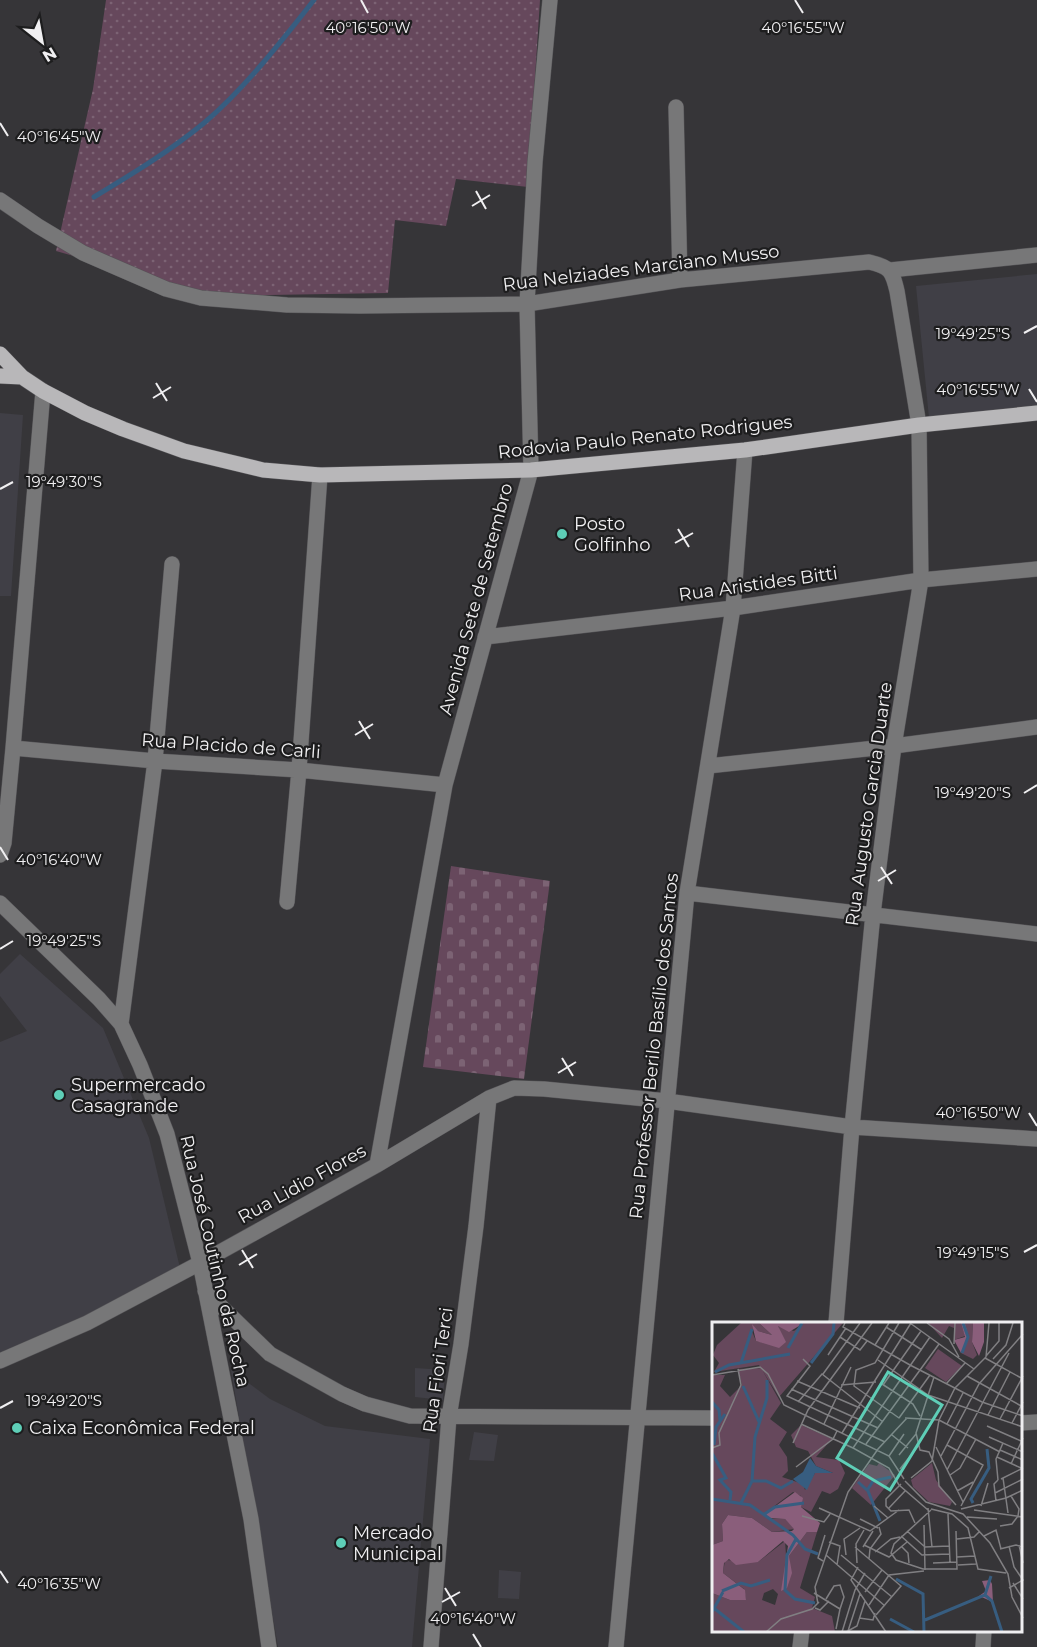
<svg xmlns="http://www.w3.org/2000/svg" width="1037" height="1647" viewBox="0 0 1037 1647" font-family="Montserrat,sans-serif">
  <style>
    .built { fill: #403f46 }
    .grass { fill: url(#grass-dots) }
    .cemetery { fill: url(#cemetery-stones) }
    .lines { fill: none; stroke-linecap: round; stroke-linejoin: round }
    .stream { stroke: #375d80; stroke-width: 5 }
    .minor-casing { stroke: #545356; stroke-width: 16 }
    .major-casing { stroke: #545356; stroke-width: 16 }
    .minor { stroke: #777778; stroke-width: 15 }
    .major { stroke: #b8b7b9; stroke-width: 15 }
    .ticks { fill: none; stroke: #f0eff1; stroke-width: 2 }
    .poi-dot { fill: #5eceb7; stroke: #1d1d1e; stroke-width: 2 }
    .labels { text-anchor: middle; stroke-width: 4.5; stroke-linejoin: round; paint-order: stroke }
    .street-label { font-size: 18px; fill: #f0eff1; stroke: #1d1d1e }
    .poi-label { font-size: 18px; fill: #f0eff1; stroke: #1d1d1e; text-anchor: start }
    .inset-river { fill: none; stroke: #375d80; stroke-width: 3 }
    .inset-road { fill: none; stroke: #807f82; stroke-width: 1.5 }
    .view { fill: #5eceb7; fill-opacity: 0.15; stroke: #5eceb7; stroke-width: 3 }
    .inset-edge { fill: none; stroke: #f0eff1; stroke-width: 3 }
    .ticks-label { font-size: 15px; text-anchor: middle; fill: #f0eff1; stroke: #1d1d1e; stroke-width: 4.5; stroke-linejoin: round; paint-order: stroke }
  </style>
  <defs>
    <pattern id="grass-dots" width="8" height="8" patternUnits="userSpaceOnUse" patternTransform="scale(1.5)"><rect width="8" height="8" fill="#66485c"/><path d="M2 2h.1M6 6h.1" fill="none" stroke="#7c6374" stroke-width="1.8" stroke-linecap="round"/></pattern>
    <pattern id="cemetery-stones" width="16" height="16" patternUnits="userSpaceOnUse" patternTransform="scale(1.5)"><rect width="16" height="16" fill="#66485c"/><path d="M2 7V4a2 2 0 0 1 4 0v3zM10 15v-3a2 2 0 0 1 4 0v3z" fill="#7c6374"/></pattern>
  </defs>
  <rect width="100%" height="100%" fill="#363538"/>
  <path class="built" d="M1037,274V416L930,428L916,286Z
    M0,413L23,415L11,596H0Z
    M20,954L103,1028L149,1138L180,1268L0,1361V1042L27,1031L0,996V974Z
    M415,1368L445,1370L443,1400L415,1397Z
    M231,1370L270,1399L325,1426L430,1439L412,1647H278Z
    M474,1432L498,1435L494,1461L469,1460Z
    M499,1570L521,1572L519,1599L498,1598Z"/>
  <path class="grass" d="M106,0H540L528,187L456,179L446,226L395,220L388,293L215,296L56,251L93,89Z"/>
  <path class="cemetery" d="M451,866L550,881L524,1079L423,1067Z"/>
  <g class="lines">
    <path class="stream" d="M94,197C132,174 170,151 204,123C244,89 281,42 314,0"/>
    <g class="minor-casing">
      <path id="minor" d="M676,107L680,280
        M0,200L38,226L83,253L166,289L201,298L287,305L360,306L527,304L680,280L869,262C890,267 892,270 897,291L919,425L921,580L894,746L873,914L852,1127L836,1323
        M890,270L1037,255
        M485,637L733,608L921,580L1037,569
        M13,748L155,761L299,770L445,785
        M708,766L894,746L1037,727
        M0,855L4,843L13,748L43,391
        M687,893L1037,934
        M287,902L299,770L320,475
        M0,903L99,999L121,1024L140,1065L167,1134L200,1263L251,1519L269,1647
        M121,1024L155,761L172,564
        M377,1165L445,785L531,470L527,304L535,162L550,0
        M205,1291L270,1354L342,1394L365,1404L410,1416L713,1418
        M0,1361L87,1323L200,1263L377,1165L489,1098L514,1088L544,1089L667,1101L852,1127L1037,1139
        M1020,1423L1037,1422
        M431,1647L449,1417L461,1344L476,1226L489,1098
        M616,1647L687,893L733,608L745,450
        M800,1647L802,1630
        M983,1647L984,1630"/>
    </g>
    <g class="major-casing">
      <path id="major" d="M0,354L22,377L43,391L85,413L123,429L184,451L263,470L320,475L531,470L745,450L919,425L1037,413
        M0,376L22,377"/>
    </g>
    <use href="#minor" class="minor"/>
    <use href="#major" class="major"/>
  </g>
  <path class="ticks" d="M361,0L368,13M795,0L803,13M0,123L8,136M476,191L486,209M472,206L490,195M1024,333L1037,326M156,383L167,401M1029,389L1037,402M153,398L171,387M0,489L13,482M678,529L689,547M675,543L693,533M359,721L370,739M355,735L373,724M1024,793L1037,785M0,847L8,860M881,867L892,884M878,881L896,870M0,949L13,941M562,1058L573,1076M558,1073L576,1062M1029,1113L1037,1126M242,1250L253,1268M1024,1252L1037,1245M239,1265L257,1254M0,1408L13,1401M0,1571L8,1583M445,1588L456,1606M442,1602L460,1592M473,1634L481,1647"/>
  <g class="poi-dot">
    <circle cx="562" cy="534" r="6"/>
    <circle cx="59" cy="1095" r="6"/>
    <circle cx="17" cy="1428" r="6"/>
    <circle cx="341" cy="1543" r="6"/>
  </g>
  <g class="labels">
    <g class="street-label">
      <text transform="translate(641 268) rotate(-7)" y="6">Rua Nelziades Marciano Musso</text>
      <text transform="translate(645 437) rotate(-6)" y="6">Rodovia Paulo Renato Rodrigues</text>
      <text transform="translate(758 584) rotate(-8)" y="6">Rua Aristides Bitti</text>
      <text transform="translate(476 599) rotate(-75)" y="6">Avenida Sete de Setembro</text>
      <text transform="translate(231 746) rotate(4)" y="6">Rua Placido de Carli</text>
      <text transform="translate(869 804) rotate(-82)" y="6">Rua Augusto Garcia Duarte</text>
      <text transform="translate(654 1046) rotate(-84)" y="6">Rua Professor Berilo Basílio dos Santos</text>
      <text transform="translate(302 1184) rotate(-29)" y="6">Rua Lidio Flores</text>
      <text transform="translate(215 1261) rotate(77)" y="6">Rua José Coutinho da Rocha</text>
      <text transform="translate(438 1370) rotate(-82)" y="6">Rua Fiori Terci</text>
    </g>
    <g class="poi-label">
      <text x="574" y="530">Posto<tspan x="574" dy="21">Golfinho</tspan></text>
      <text x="71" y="1091">Supermercado<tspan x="71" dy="21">Casagrande</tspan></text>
      <text x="29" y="1434">Caixa Econômica Federal</text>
      <text x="353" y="1539">Mercado<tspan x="353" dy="21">Municipal</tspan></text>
    </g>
  </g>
  <g transform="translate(712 1322)">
    <rect width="310" height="310" fill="#363538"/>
    <path d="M29,1H47L60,13L39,7L44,19L62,23L71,22L66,4L82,9L92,1H131L67,75L47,43L2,50L7,41L1,33L5,23ZM216,1H249L253,14L242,18V6L237,4L230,16ZM253,1H261L260,20L265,33L261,37L249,31L257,15ZM49,46L69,81L58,97L75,110L67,123L75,135L76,149L70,155L91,162L93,168L103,151H121L104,144L96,129L84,125L79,113L89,103L120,117L104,135L127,138L133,151L126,167L118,172L110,169L99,190L89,185V174L81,170L57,188V197H73L83,207L60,210L40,196L16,193L10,202L11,219L0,223V53H13L8,64L18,75L30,63L26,47ZM167,141L183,153L159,183L140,166L157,142L165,144ZM95,210H105L88,266L103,275L100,286L120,294L123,310H0V271L18,278H34L32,267L11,251L13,238L46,240L73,219L75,247L70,265L78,248L77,234ZM61,267L66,272L63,283L50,278L52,271Z" fill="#66485c" fill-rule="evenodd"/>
    <path d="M47,1H92L77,10L66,4L74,20L67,26L44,19L40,2L46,9L60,13ZM249,1H253L257,15L249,31L242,18L253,15ZM261,1H272V20L267,34L260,20ZM83,170L91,176L89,185L108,201L105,210H95L77,234L80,251L75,266L69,269L76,224L71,219L46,240L24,243L17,237L12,241L11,251L33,268L34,278H18L0,271V223L11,219L10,202L16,193L40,196L60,210L80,209L82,207L73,197L55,196L54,191ZM278,258L280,262L281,280L267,274L274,269L270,259Z" fill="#8a5e7b"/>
    <path d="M226,27L250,44L234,60L213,46ZM220,141L224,158L240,180L238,184L217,180L201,165L199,158Z" fill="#66485c"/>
    <path d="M98,136L104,144L121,151H103L95,168L81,157L91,150Z" fill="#375d80"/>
    <path class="inset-river" d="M76,26L90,1M250,31L256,15L251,1M29,41L40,7M99,41L121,12L122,1M3,50L17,43L78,32M31,64L47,100M0,80L7,88L8,98M2,123L4,105L13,92M0,131L14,156L8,158L19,170L18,178M41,159H54L69,166L81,159M146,160L156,169L168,199M156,167L161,159L179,155M0,177L38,183L81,213L93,227L106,232M29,181L40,159L43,115L55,76V58M261,181L259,177L277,146L275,127M51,193L63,185L92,181M84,217L75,233L73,268L83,277L103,281M184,257L211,272L212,310M10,269L29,261L39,264L58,258M273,273L280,279L290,310M3,287L32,310M0,290L11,270M178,297L202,310M213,298L273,273L279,254"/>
    <path class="inset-road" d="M133,1L131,5L198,43L270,80L311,94M198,1L262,47M215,1L237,17L247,35M174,5L210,28M128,15L148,28L155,19M242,22L243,1M163,23L177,1M116,33L134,6M274,34L287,19V1M273,36L311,57M91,37L98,44L75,74L173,120M281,37L294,23L301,1M166,38L216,73L311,105M111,52L148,1M0,53L48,45L56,52L72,83L177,134L192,157M255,54L311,85M222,55L204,111L208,128L217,130L226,150L227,164L244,183M85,59L148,86M170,62L201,82L208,94M234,62L253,41M129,63L164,60M171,63L209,9M79,67L166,106M86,80L110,52L171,100M276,93L298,50M187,96L142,64L144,48L163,41L187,1M187,96L218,53M193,96L227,98L288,130M288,97L311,54M300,101L311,80M89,102L141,126M112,102L139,45M235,102L251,71M275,104L309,119M130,111L199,1M180,113L196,126M277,115L311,130M81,121L96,88L160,1M154,122L227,22M235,123L271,143L249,184M224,125L251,180M0,126L8,123L7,111L29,63L26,47M288,128L311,138M187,133L204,112M177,134L192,112M229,134L267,62L311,12M285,135L309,146M299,142L311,116M84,145L121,117L125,109M188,147L207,123M235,148L297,31M238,153L248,146L264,117M199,156L220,139L227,98L243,66L274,35L277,1M291,156L296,191M289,157L311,146M286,158L284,137L291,121M193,159L214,180L251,192L278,221L296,252L300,275L311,296M189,162L174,177V184L179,189L197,188L203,201M245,169L261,160M283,171L311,157M284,179L282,162L286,158M162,184L176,196M269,184L276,161M107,186L158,209L187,188M216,186L220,225M176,187L193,169M219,187L240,192L256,206L266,247L294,251M249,187L294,176L311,168M216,188L187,163L177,146L141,126L218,15M219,188L182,222L179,231L184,238L211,247H245L244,209M262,188L311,195M236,192L238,240M90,194L112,200L118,192M255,195L285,197M148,197L166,206M212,203L213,248M288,204L300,202L306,194L307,187L299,174M195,209L213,225L237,224M189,214L210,233L237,232M272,214L284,208L289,227M245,217L262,215L268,209M117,220L128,224L125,243M152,223L177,235L195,220M307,223L311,241M297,224L302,245L311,258L297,266M143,225L189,264L164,293M151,225L161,209M190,225L196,231L197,241M288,227L304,223L311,225M163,230L179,217L188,215M114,233L173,284M129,233L180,275M134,233L132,217L148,206M245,235L263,234M157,237L158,227L169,212L167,205M111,239L106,236L113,213M145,241L144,222L152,208M221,241L245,240M246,243L264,242M146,245L139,258L174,310M301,261L311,277M153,270L170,248M102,271L128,287L132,275L128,263L122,264L114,277M106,282L103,265L136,170L166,127L195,96M157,283L177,253L212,249M103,286L108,288L117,279M147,296L161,298L163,291M124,307L128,287M136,309L148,272M54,310L69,297L100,287L107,280M130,310L143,268L153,251M134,310L145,304L153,279"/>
    <path class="view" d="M176,50L230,83L178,168L125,136Z"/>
    <rect width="310" height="310" class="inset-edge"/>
  </g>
  <g class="ticks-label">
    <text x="368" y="33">40°16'50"W</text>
    <text x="803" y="33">40°16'55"W</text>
    <text x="59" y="142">40°16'45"W</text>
    <text x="973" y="339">19°49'25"S</text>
    <text x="978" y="395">40°16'55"W</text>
    <text x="64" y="487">19°49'30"S</text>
    <text x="973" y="798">19°49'20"S</text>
    <text x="59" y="865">40°16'40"W</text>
    <text x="64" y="946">19°49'25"S</text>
    <text x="978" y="1118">40°16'50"W</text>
    <text x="973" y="1258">19°49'15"S</text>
    <text x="64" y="1406">19°49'20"S</text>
    <text x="59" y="1589">40°16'35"W</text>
    <text x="473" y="1624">40°16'40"W</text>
  </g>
  <g transform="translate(42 42) rotate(149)" stroke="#1d1d1e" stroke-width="4.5" paint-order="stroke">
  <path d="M0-4.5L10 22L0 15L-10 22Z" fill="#f0eff1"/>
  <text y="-9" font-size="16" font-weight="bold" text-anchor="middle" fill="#f0eff1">N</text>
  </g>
</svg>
